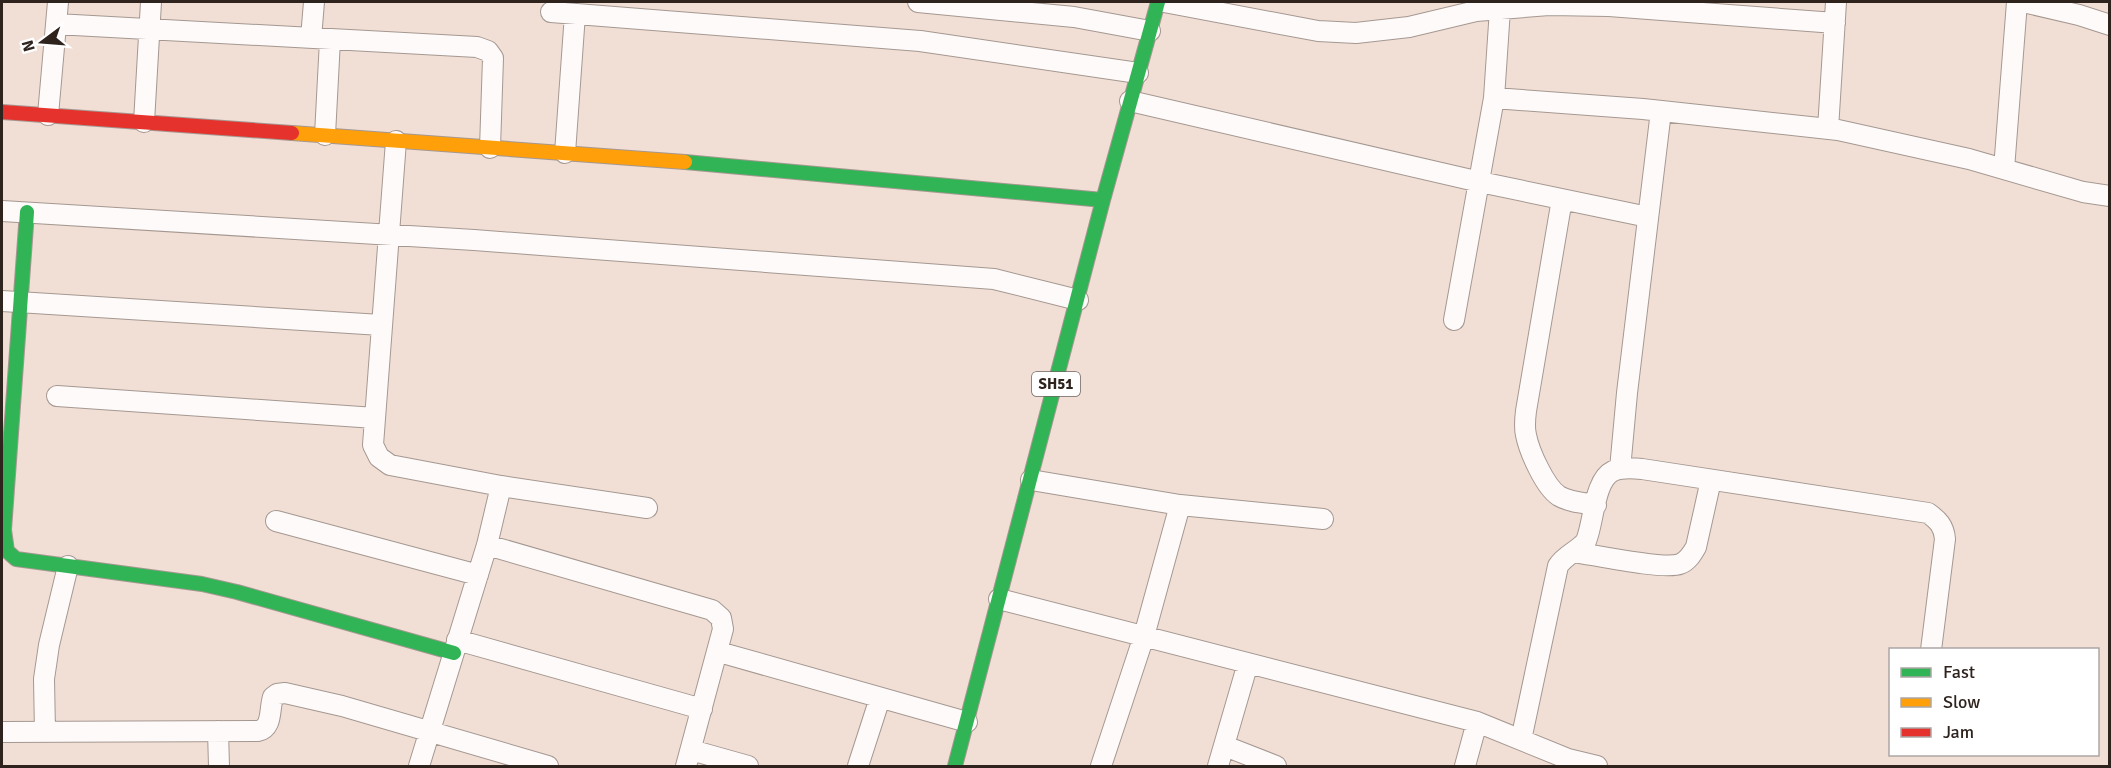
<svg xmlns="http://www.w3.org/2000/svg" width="2111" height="768" viewBox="0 0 2111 768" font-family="Signika,sans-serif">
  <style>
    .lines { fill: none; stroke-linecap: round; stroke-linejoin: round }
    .street-casing { stroke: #a59891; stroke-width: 22 }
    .fast-casing { stroke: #a59891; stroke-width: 16 }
    .slow-casing { stroke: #a59891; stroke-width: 16 }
    .jam-casing { stroke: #a59891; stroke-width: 16 }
    .street { stroke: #fdfaf9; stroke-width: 20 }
    .fast { stroke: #30b455; stroke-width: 14 }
    .slow { stroke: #ff9f0a; stroke-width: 14 }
    .jam { stroke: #e5322d; stroke-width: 14 }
    .labels { text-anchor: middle; stroke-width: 4.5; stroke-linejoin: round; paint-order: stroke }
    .shield { fill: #fff; stroke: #6d6561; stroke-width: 1.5 }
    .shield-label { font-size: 15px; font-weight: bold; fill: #2f231d }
  </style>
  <rect width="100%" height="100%" fill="#f1dfd6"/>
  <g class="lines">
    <g class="street-casing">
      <path id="street" d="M918,2L1074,17L1150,31
        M1164,2L1318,31L1356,33L1409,27L1476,11L1549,5L1609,6L1835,23
        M2023,2L2079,15L2110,25
        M551,12L920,41L1138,73
        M56,24L477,47L488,51L493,58L490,148
        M311,38L314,2
        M1494,98L1643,109L1838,130L1969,159L2083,192L2110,196
        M1130,101L1480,182L1648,217
        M48,115L58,2
        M144,122L151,2
        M1828,129L1836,2
        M325,135L330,40
        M396,141L373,445L379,457L390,465L501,486L647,508
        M565,153L575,14
        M2004,169L2017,2
        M1562,199L1526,411C1525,419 1524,427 1526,435C1529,451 1545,487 1559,496C1569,502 1584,503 1596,505
        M2,211L474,240L994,279L1078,300
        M2,301L381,325
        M1454,320L1494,98L1500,9
        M57,396L375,418
        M1620,469L1627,393L1661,111
        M1031,480L1180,505L1323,519
        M276,521L478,575
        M487,545L712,610L721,618L723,629L686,766
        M1574,552C1595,555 1664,570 1680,564C1688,561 1692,554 1696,547L1711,480
        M999,599L1477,722L1568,759L1597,766
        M457,640L702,709
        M719,652L967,722
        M218,731L219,766
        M2,732L258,731C273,728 269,709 273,697L277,694L285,693L342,706L548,766
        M45,732L44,679L49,645L68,566
        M1521,740L1558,566C1565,555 1578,551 1586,541C1594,522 1594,480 1613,471C1622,467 1633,468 1642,469L1928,513C1938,520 1944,526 1945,539L1931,650
        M1225,746L1276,766
        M691,750L748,766
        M419,766L487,545L501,486
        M858,766L880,698
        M1101,766L1144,636L1180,505
        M1218,766L1248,663
        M1465,766L1477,722"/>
    </g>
    <g class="fast-casing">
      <path id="fast" d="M685,162L1103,200
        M27,212L4,530L7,551L16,559L202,584L237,592L454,653
        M955,766L1103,200L1158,2"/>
    </g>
    <g class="slow-casing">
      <path id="slow" d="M292,133L685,162"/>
    </g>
    <g class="jam-casing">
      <path id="jam" d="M2,112L292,133"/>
    </g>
    <use href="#street" class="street"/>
    <use href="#fast" class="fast"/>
    <use href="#slow" class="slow"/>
    <use href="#jam" class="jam"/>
  </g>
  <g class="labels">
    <rect class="shield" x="1032" y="372" width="48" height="24" rx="4.5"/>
    <g class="shield-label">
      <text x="1056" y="389">SH51</text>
    </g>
  </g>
  <rect width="2111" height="768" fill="none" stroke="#2f231d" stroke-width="6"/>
  <rect x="1889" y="648" width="210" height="108" fill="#ffffff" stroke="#aca7a5" stroke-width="1.5"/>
  <rect x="1901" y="668" width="30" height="9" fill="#30b455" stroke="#aca7a5" stroke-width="1.5"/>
  <text x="1943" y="678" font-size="18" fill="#2f231d">Fast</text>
  <rect x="1901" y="698" width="30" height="9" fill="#ff9f0a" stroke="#aca7a5" stroke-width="1.5"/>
  <text x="1943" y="708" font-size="18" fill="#2f231d">Slow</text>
  <rect x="1901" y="728" width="30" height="9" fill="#e5322d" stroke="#aca7a5" stroke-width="1.5"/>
  <text x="1943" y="738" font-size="18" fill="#2f231d">Jam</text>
  <g transform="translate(42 42) rotate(254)" stroke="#ffffff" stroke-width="4.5" paint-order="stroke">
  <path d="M0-4.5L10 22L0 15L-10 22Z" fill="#2f231d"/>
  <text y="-9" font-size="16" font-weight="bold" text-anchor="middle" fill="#2f231d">N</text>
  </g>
</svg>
